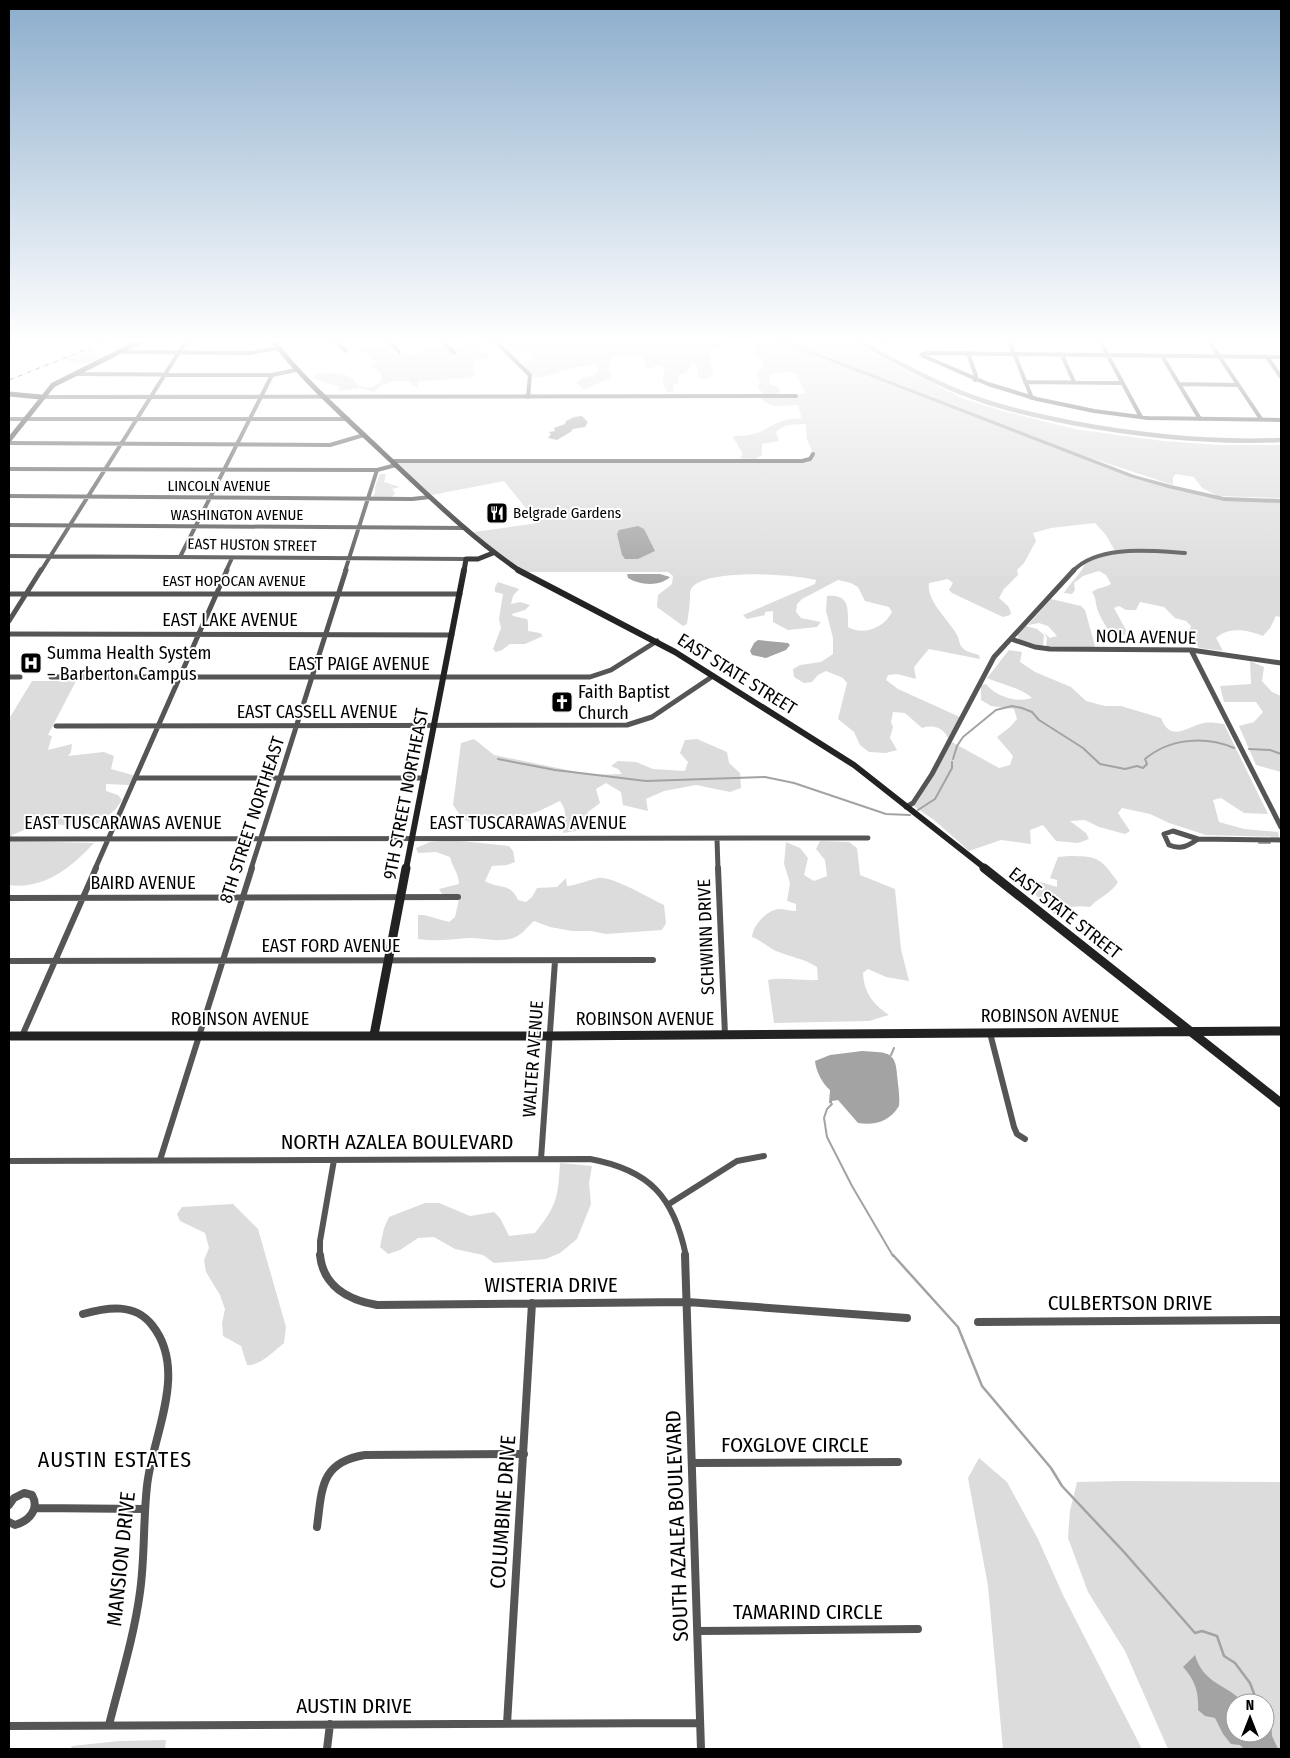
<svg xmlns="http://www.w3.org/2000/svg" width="1290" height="1758" viewBox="0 0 1290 1758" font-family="'Fira Sans Condensed',sans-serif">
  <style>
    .green { fill: #dcdcdc; fill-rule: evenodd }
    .water { fill: #a3a3a3 }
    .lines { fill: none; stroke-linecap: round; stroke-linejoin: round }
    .stream-far1 { stroke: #a3a3a3; stroke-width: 2 }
    .stream { stroke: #a3a3a3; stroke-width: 2.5 }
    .canal { stroke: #a3a3a3; stroke-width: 4.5 }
    .river { fill: #a3a3a3; fill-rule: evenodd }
    .street-far3 { stroke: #555; stroke-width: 4 }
    .street-far2 { stroke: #555; stroke-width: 5 }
    .street-far1 { stroke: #555; stroke-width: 6 }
    .street { stroke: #555; stroke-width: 8 }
    .secondary-far2 { stroke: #222; stroke-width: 5 }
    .secondary-far1 { stroke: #222; stroke-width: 6 }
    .secondary { stroke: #222; stroke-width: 9 }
    .rail { stroke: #000; stroke-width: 1; stroke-dasharray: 5 2 0.5 2; stroke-linecap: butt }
    .labels { text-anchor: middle; stroke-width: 4; stroke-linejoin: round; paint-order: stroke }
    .far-street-label { font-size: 15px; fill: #000; stroke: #fff }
    .far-poi-label { font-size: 15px; fill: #000; stroke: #fff; text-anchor: start }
    .street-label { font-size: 18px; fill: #000; stroke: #fff }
    .poi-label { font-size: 18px; fill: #000; stroke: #fff; text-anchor: start }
    .near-street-label { font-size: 21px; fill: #000; stroke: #fff }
    .near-neighbourhood-label { font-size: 22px; letter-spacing: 1px; fill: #000; stroke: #fff }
  </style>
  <rect width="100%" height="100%" fill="#fff"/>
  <path class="green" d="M469,341L481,345L480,349L489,356V359H477L472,363L475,375L471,378L419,381L417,387L412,385L410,381H393L381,386L374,392L360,388L340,391L339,386L330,384L315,379L314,375C327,372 352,370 358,386L368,388L380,383L382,375L376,369L370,366L377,363C368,354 365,349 351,349L353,347L368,346L373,350L387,349C397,357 406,356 418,354C425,340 442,348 454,347C459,346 464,343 469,341Z
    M502,341H726V346L708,349L713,372L711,377L702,379L698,377L697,366L693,363L684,374L679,375L678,384L673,385V392H667L663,384L664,368L659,365L646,370L643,357L612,356L608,366L611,372V378L584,389L576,383L582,378L595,375L599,370L596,365C576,364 555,376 534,378L522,362L531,360L534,354L528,351L510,350Z
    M756,341H778L1132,476L1170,487L1224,499L1281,501V617L1276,616L1270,628L1263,636C1248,630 1229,626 1216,638L1223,651L1199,648L1189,634L1191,626L1186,621L1175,618L1164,607L1140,602L1136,610H1126L1119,606L1114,608L1126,630L1125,635L1114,636C1108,631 1101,619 1098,611C1095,604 1097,599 1092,592C1098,587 1105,588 1111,584L1106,575L1099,571L1083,576L1074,583L1075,590L1072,594L1064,593C1069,584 1084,571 1085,562L1116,553L1106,535L1095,523L1051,528L1033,533L1036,541L1024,563L1017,570L1018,575L1004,589L999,598L1008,606L1011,612L1010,615L1003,617L952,593L949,590L953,583L948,579L929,583C926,601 949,620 957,635C959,638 959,643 961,646C965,652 973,653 979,655L980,659L929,649L914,667L916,679L897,674L888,675L886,680L898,689L962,718L950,741L999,768L1010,765L1013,756L997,737L1010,727L1017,719L1014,709L991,706L981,700V685L986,684C996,697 1017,703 1032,698C1020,687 1002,685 987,678L1009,650L1022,652L1020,662L1035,672L1071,687L1086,701L1105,706H1121L1161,718C1171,743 1186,727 1204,723C1210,722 1217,723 1224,724L1268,814L1244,813L1221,798L1213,800L1219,822L1244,829L1278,832L1279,837L1206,835L1169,823L1150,814L1122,808L1118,813L1130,831L1125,834L1099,827L1085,820L1070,821L1086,833L1089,839L1078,843L1056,841L1043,825L1030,830L1031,844L1001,840L969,851L934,820L911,804L950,741C943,728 936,724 922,728L905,713L893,712L891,722L893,727L890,738L897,750L886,753L869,752L860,745L854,732L838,719L847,683L843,678L826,671L818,675L812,682L804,683L794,677L793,669L800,665L821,662L833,654V638L826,611L827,596C850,594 848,609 848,627C863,636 884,628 892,612L889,607L865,601L858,587L851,583L838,580L802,599L797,604L796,612L801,618L821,622L817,627L788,630L773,622V611L765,612V615L747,619L743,615L815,584L816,580C795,574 703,568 691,589C690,592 690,593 690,597C690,606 688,615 687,624L683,626L657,607L658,595L672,584L673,576L668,572H526L500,557L474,532L538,523L504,481L432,495L392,461L806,460L813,454L807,439L806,424C795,424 783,424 776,432L779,441L762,444V455L755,459L740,458L743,454L733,437C738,435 743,436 749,435C771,431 775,417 802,419L798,405C781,405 770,411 759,396H796L806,392C801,386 799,377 796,373C788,372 776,371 770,376L769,384L778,387L780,392L773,395H765L758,388L760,380L756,374L764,366C762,359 756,356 754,349L759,345Z
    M787,341H847L964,399L1003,411L1074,429L1163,441L1219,445H1281V498L1218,496L1202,488L1194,477L1176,474L1173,477V485L1088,457L919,393Z
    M91,349L96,350L91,354L104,357C91,364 75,366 64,359Z
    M380,474H386L384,482L400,487L392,489L395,493L392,497H372L375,493V487Z
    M498,582L519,589L513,596L511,604L520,602L530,605L525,610L512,614L513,616L527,619L528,622V631L540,633L543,636L525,644H510L502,650L496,652L493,649L501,628L499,619L503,594L495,592V587Z
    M1051,599L1081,606L1085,610L1095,646L1092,648L1046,647L1047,638L1044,633L1050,638L1057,636L1048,626L1039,623L1028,625Z
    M1026,626L1037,629L1044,635L1043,646L1021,641L1018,638V634Z
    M1250,661L1264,667L1262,681L1272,692L1281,696V772L1256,765L1239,726L1254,722L1263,712L1256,702H1224L1220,686L1251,684Z
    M32,681H76L48,735L52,736L48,750L72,744L71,752L68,756L104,752L114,756L111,769L136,776L129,785L106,784V791L118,795L122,800L115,810L89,830C56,822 43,821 12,835L13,841L94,843C72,867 44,890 9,885V719Z
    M474,739L494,755L592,775L622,774L618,769L611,766L618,761L636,762L653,769L685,771L688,762L680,753L685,740L697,739L727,752L729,763L740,773L741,788L730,792L696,785L664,791L646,799L648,811L623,805L621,792L606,783L596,789L600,803L588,812L582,830L563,833C565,822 568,811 560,801C547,807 534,815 519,816C501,817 486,815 469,822L463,819L453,805L461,743Z
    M451,840L509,846L513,851L515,862L507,865L492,866L485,881C499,890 509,881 518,900L526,902L532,897L537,888L557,887L566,878L567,886C579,885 587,880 598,878C611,875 651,899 664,905L666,923L662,930L606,934L591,931H572L550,927L534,921C527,927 522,935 513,938C498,943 484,938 469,938C450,939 436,942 418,939V915H424L449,922L455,917L460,895L442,894L439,889L459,884C459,873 452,867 450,857L436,852L418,853L416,848L430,842Z
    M820,841L849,842L857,848L860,875L895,889L901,949L909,981L886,977L868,969L863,973C864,993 873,1004 889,1015L869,1021L774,1023L768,980C785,977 801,981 818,980L817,967C803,958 790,957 776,951C767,947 761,940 752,937C753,925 767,910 779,909C784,909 790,911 796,911V904L787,901L790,883L784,864L786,842L800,848L808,858L804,875L814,881L827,876L825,860L816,849Z
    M1069,856C1099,856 1100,858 1118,882C1111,894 1099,897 1090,907C1079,905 1072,908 1061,907L1065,913L1062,920L1046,907L1026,883L1031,879L1057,887V880L1050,878L1058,857Z
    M560,1163L592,1166L589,1183L591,1204L577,1239L560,1253L546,1259L494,1263L483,1255L455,1249L434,1237L418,1238L400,1250L388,1254L380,1247L384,1228L389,1217L425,1203H439L470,1216L494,1212L500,1218L509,1236L535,1233C557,1205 558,1198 560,1163Z
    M233,1204L258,1229L286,1327L284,1343C274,1351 260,1366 247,1365L241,1346L223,1336L222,1323L225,1309L220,1295L206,1272L204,1260L209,1248L205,1233L180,1221L177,1214L182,1207Z
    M979,1458L1007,1482L1038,1539L1063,1595L1142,1749H1003L988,1586L968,1478Z
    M1124,1481L1281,1482V1749H1168L1125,1651L1088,1592L1068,1538L1070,1511L1077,1482ZM1235,1703H1265V1733H1235Z
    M166,1740L165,1749H70L72,1746L119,1741Z"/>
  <path class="water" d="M582,416L588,422L585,427L572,429V431L557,440L548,438L551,434L549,432L555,431L554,428L565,424L566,421L574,417Z
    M638,526L644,529L655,551L638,559H625L622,555L617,534L619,530Z
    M627,574H660L670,577C660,587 639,585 628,578Z
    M758,640L788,643L790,645L786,650L766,658L752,655L750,651L754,643Z
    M862,1051C884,1053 896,1049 897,1075C898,1085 900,1095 899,1106C890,1121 875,1126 858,1123L838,1100L832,1101V1104L829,1103L830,1090C822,1083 816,1071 815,1061L830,1055Z
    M1195,1655C1203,1682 1222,1683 1240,1699L1246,1694L1261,1703H1235V1733H1265V1713L1271,1717L1272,1736L1278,1749H1244L1240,1745L1231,1744L1223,1734L1215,1718L1205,1716L1198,1710C1199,1692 1195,1680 1183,1667Z"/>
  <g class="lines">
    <path class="stream-far1" d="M1249,749L1270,750L1281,754
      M498,759L555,770L646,781L765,777L794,783L886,814L910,815
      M953,759L957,746L963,737L996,710L1012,706L1022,708L1032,712L1039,720L1083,748L1100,764L1125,769L1137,766L1143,768L1147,764L1145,759C1170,738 1205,736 1234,748
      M918,810L935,799L952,768V762
      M1259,843H1270
      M891,1055L894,1048
      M832,1104L827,1109L824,1118L827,1137L852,1186L893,1256"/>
    <path class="stream" d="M893,1255L958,1327L982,1386L1051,1468L1062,1486L1124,1552L1195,1633L1202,1631L1217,1636L1224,1656L1235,1663L1250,1683L1256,1699"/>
    <path class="canal" d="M857,341C898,362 941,387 984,401C1013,411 1043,417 1073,423C1142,436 1210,443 1281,440"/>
    <path class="river" d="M778,341H786L1134,475L1171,485L1224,497L1281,499V503L1224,501L1168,488L1130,477Z"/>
    <path class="street-far3" d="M335,341L346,351
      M389,341L399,352
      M442,341L454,353
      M495,341L530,375L528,397
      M1009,341L1032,398
      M1100,341L1141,417
      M1209,341L1261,419
      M883,343L885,341
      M119,352L250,353L278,348
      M968,353L976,376L975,380
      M1062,355L1074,382
      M1162,356L1200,419
      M1267,357L1281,377
      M1281,357L927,353L921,355L988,384L1037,399L1094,411L1148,418L1281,420
      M75,374L272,375L296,370
      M1025,382L1122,383
      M1179,384L1238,385
      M41,397L796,396
      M9,419H348
      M9,443L330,445L364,435
      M392,461H802L810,459L813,454
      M9,469L377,470L396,465
      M9,496L412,499L430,497
      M9,525L464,528
      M9,556L466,559
      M180,557L272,375
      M41,571L186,341
      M226,571L232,558
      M345,571L377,470
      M1073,571C1098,544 1152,551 1185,553"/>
    <path class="street-far2" d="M9,594H460
      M9,621L41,570
      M9,634L452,635
      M1011,639L1035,647L1050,649L1191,650L1281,663
      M1191,650L1281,827
      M9,677H20
      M51,677H590L611,670L657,641
      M56,726L627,725L652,717L713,676
      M136,778H424
      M906,807L913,803L932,774L994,657L1074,570
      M1173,831L1198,839C1188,846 1181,850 1169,845L1164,834Z
      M9,839L868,838
      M717,839L718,869
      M1198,839L1281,840
      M95,869L227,570
      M251,869L346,570"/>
    <path class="street-far1" d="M718,868L725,1035
      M9,898L458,897
      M9,961L653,960
      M990,1033L1014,1127L1017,1134L1025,1139
      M22,1036L96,868
      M541,1159L555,961
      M160,1160L252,868
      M9,1161L590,1159C650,1170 674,1197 686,1256
      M669,1204L737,1161L764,1156
      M320,1256V1241L334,1160"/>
    <path class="street" d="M320,1255C323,1286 348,1300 377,1305L687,1302L907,1318
      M685,1255L701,1749
      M83,1314C108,1307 135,1303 152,1325C189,1371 152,1436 147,1486C143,1521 145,1557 140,1592C134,1637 120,1681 109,1725
      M978,1322L1281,1320
      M693,1463L898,1462
      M9,1505L14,1498L24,1493L32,1495C40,1509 29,1521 15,1525L9,1522
      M35,1508L145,1509
      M317,1527C322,1489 320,1462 365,1455L524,1454
      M698,1631L918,1629
      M507,1724L532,1303
      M9,1726L700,1723
      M327,1749L330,1724"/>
    <path class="secondary-far2" d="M273,341C305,382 344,416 382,452C426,493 470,537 520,571
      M9,394L41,397
      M9,440L53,385L141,341
      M464,571L466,559H478L493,553"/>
    <path class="secondary-far1" d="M518,570L675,652L854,765L986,869
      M406,869L464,570"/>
    <path class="secondary" d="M984,868L1281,1103
      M374,1035L406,868
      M9,1036H549L1281,1031"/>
    <path class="rail" d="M9,380L107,341"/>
  </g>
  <linearGradient id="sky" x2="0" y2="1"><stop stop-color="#8cadcc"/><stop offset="0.58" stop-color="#fff"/><stop offset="1" stop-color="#fff" stop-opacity="0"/></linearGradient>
  <rect width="1290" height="587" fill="url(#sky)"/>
  <defs>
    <g id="restaurant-square" transform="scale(1.125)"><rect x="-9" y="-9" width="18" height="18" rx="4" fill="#000" stroke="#fff"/><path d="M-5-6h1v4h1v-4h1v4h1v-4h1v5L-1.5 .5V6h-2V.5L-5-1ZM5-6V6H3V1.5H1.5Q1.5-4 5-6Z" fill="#fff"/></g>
    <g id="hospital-square" transform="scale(1.125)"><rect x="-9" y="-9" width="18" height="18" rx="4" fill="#000" stroke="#fff"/><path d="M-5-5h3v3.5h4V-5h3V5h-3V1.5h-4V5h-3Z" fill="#fff"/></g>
    <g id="church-square" transform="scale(1.125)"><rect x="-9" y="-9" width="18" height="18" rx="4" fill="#000" stroke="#fff"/><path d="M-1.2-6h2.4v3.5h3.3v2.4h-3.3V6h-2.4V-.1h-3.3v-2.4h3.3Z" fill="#fff"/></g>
  </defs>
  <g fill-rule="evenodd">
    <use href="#restaurant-square" x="497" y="513"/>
    <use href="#hospital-square" x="31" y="663"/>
    <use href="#church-square" x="562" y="702"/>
  </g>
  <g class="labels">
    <g class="far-street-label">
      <text x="219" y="491">LINCOLN AVENUE</text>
      <text x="237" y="520">WASHINGTON AVENUE</text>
      <text transform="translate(252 545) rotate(1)" y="5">EAST HUSTON STREET</text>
      <text x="234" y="586">EAST HOPOCAN AVENUE</text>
    </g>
    <g class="far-poi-label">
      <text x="513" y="518">Belgrade Gardens</text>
    </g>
    <g class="street-label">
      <text x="230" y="626">EAST LAKE AVENUE</text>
      <text transform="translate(1146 637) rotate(1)" y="6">NOLA AVENUE</text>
      <text x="359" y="670">EAST PAIGE AVENUE</text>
      <text transform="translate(737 674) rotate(32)" y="6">EAST STATE STREET</text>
      <text x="317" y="718">EAST CASSELL AVENUE</text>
      <text transform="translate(406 794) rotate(-79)" y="6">9TH STREET NORTHEAST</text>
      <text transform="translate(252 820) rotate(-72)" y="6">8TH STREET NORTHEAST</text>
      <text x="123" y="829">EAST TUSCARAWAS AVENUE</text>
      <text x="528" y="829">EAST TUSCARAWAS AVENUE</text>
      <text x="143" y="889">BAIRD AVENUE</text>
      <text transform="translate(1065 913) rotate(38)" y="6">EAST STATE STREET</text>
      <text transform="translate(706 937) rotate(-92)" y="6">SCHWINN DRIVE</text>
      <text x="331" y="952">EAST FORD AVENUE</text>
      <text x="1050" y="1022">ROBINSON AVENUE</text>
      <text x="240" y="1025">ROBINSON AVENUE</text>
      <text x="645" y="1025">ROBINSON AVENUE</text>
      <text transform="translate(533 1059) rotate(-86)" y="6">WALTER AVENUE</text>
    </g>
    <g class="poi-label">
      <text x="47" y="659">Summa Health System<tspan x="47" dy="21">– Barberton Campus</tspan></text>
      <text x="578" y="698">Faith Baptist<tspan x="578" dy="21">Church</tspan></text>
    </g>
    <g class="near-street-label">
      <text x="397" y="1149">NORTH AZALEA BOULEVARD</text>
      <text x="551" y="1292">WISTERIA DRIVE</text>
      <text x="1130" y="1310">CULBERTSON DRIVE</text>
      <text x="795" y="1452">FOXGLOVE CIRCLE</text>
      <text transform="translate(503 1512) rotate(-86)" y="7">COLUMBINE DRIVE</text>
      <text transform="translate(677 1526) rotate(-92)" y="7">SOUTH AZALEA BOULEVARD</text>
      <text transform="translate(121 1559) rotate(-84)" y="7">MANSION DRIVE</text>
      <text x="808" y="1619">TAMARIND CIRCLE</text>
      <text x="354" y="1713">AUSTIN DRIVE</text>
    </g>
    <g class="near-neighbourhood-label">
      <text x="115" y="1467">AUSTIN ESTATES</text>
    </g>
  </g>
  <rect width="1290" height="1758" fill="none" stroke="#000000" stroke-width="20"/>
  <g transform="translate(1250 1718)"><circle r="24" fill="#ffffff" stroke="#999999"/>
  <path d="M0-4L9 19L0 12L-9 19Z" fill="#000000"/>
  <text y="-8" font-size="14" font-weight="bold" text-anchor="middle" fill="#000000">N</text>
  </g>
</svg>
